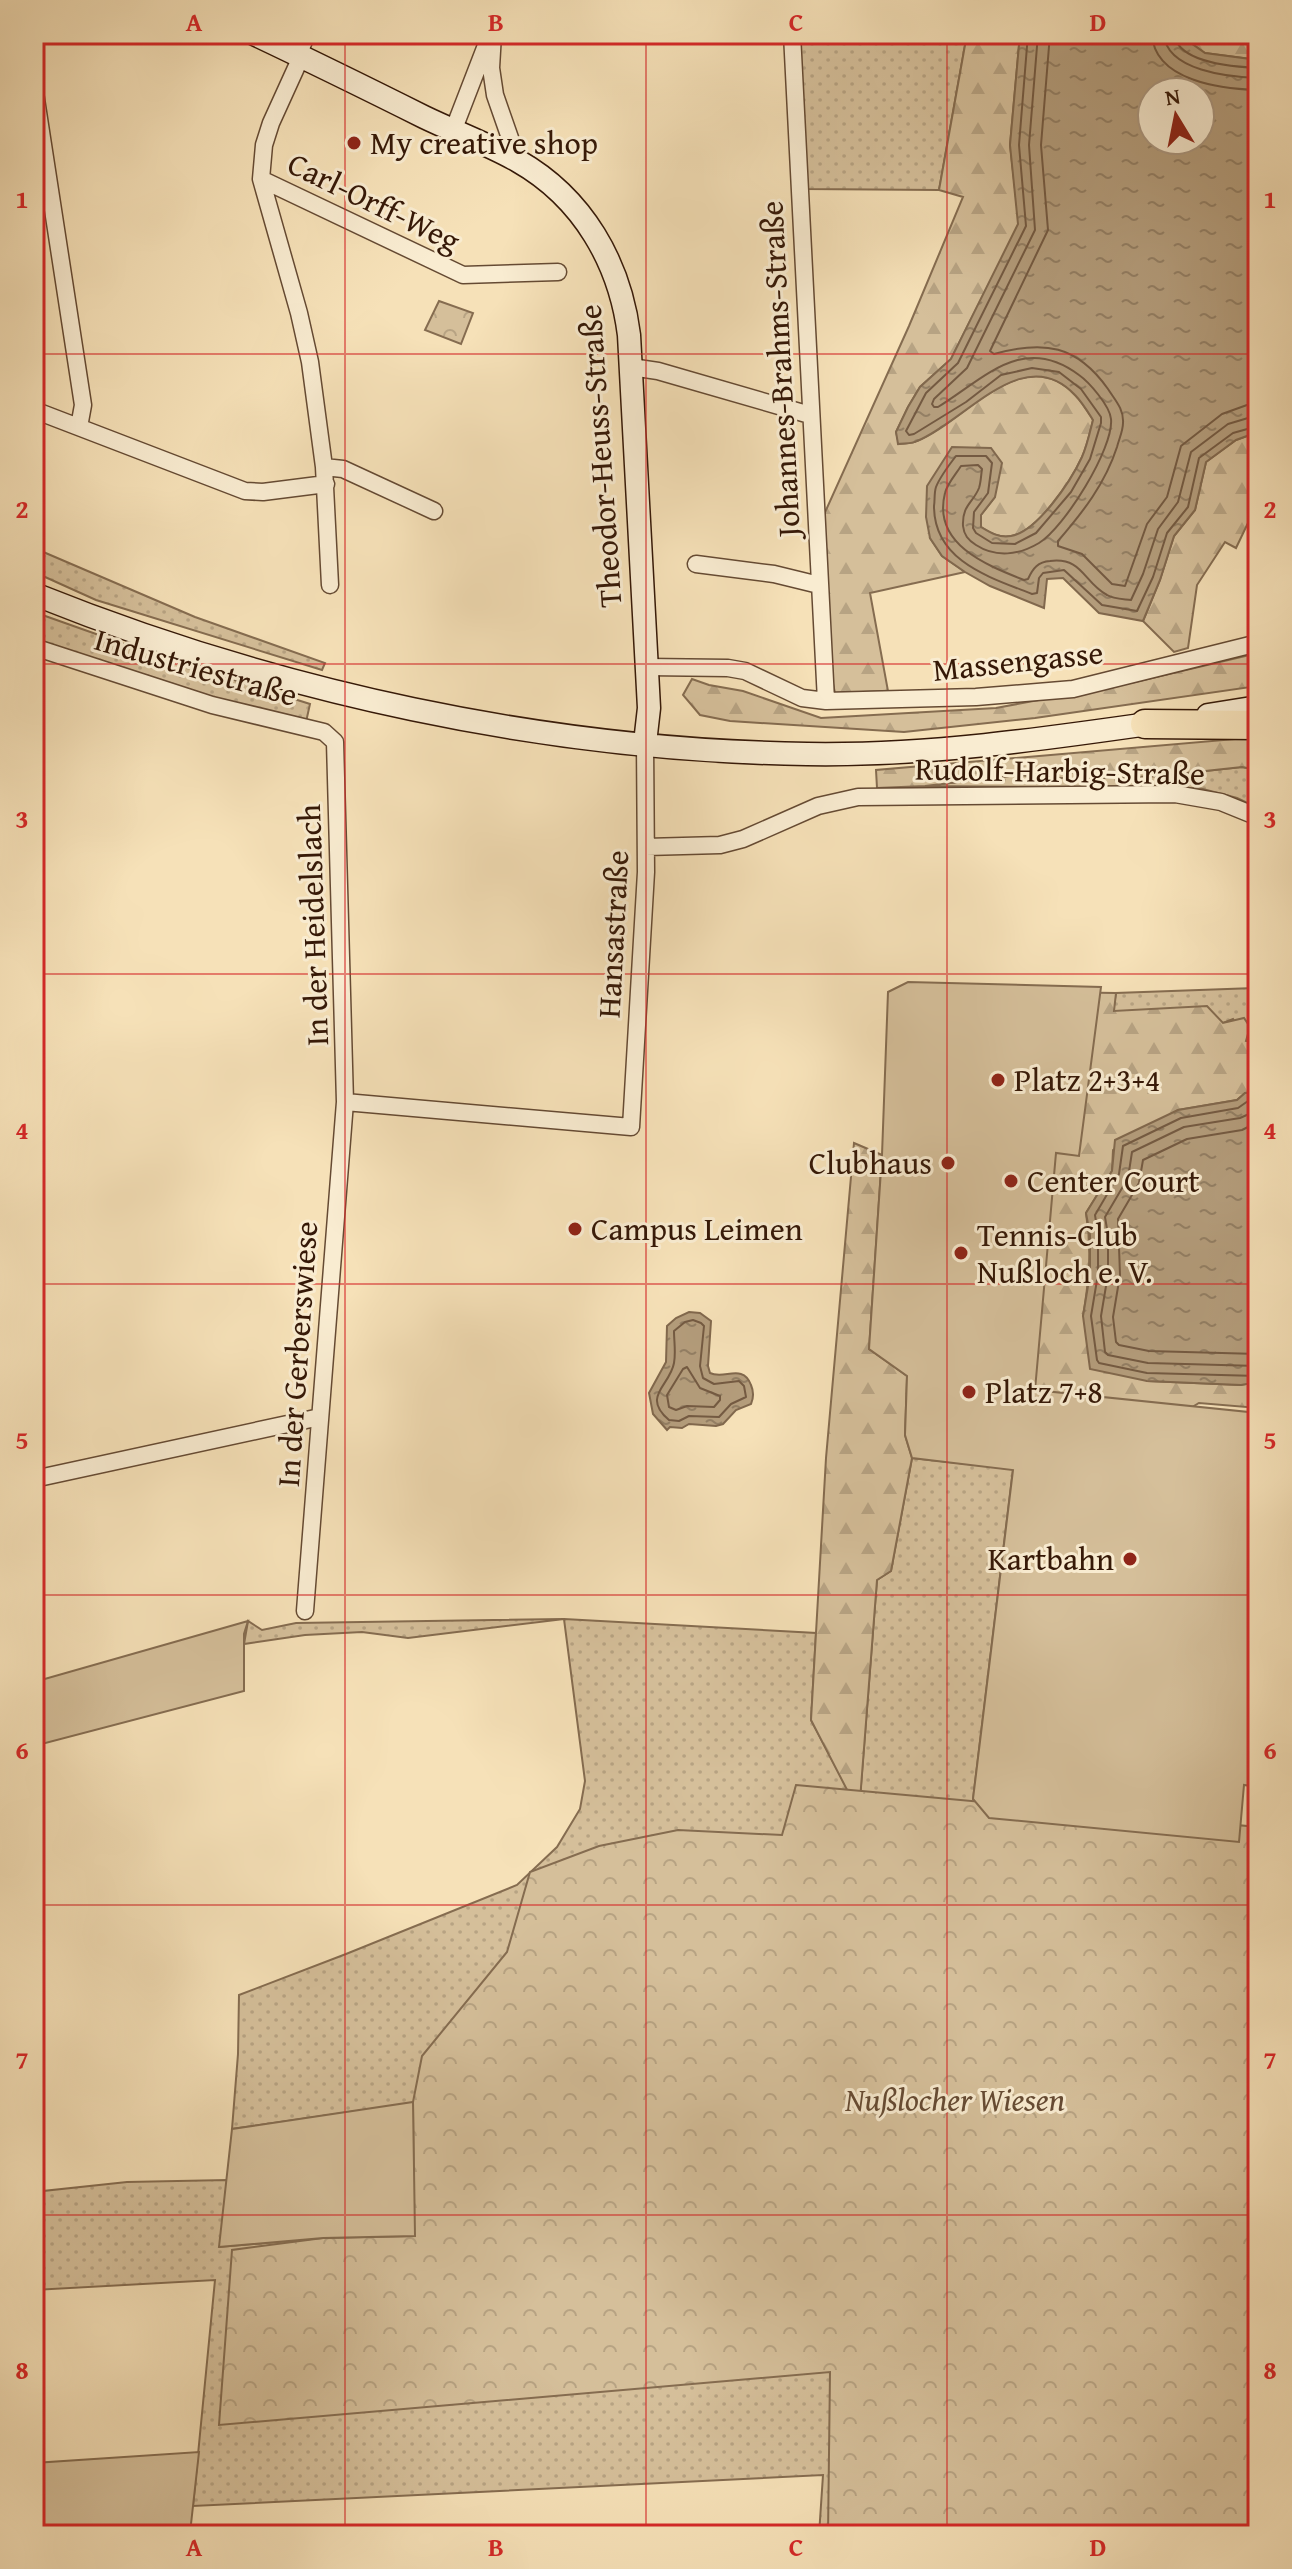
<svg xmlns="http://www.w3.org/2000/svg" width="1292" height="2569" viewBox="0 0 1292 2569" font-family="'Gentium Book Plus',serif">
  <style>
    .grass { fill: url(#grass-dots); stroke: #856c50; stroke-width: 2 }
    .forest { fill: url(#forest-firs); stroke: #856c50; stroke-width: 2 }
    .park { fill: url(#park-crowns); stroke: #856c50; stroke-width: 2 }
    .garden { fill: #d5bf9a; stroke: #856c50; stroke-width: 2 }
    .water { fill: url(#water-ripples); stroke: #81684d; stroke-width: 2; fill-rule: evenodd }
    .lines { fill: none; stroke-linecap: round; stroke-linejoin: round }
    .shore { stroke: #745a42; stroke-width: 2 }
    .street-casing { stroke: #654a33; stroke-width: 19 }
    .secondary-casing { stroke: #351807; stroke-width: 25 }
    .highway-casing { stroke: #351807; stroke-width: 31 }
    .street { stroke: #f9ecd1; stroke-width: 16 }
    .secondary { stroke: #f9ecd1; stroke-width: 22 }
    .highway { stroke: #f6e1b8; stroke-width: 28 }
    .grid { fill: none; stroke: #d62828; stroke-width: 2; stroke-opacity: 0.55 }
    .poi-dot { fill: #8f2418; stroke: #f9ecd1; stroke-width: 3 }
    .labels { text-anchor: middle; stroke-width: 6; stroke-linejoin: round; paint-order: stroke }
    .poi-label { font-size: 32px; fill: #351807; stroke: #f9ecd1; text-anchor: start }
    .street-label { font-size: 32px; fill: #351807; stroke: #f9ecd1 }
    .park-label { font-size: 32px; font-style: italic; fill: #654a33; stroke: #f9ecd1 }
    .neatline { fill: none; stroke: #d62828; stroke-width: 3 }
    .grid-label { font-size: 26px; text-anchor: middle; font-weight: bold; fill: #d62828 }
  </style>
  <defs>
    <pattern id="grass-dots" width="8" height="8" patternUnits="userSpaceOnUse" patternTransform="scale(2)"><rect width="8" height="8" fill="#d5bf9a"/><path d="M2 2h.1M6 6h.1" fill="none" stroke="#b7a383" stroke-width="1.8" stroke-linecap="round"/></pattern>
    <pattern id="forest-firs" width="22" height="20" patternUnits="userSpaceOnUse" patternTransform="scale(2)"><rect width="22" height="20" fill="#d5bf9a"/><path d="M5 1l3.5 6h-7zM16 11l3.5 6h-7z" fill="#b7a383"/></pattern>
    <pattern id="park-crowns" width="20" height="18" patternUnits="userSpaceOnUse" patternTransform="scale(2)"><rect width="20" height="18" fill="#d5bf9a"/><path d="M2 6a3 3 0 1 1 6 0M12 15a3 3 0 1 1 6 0" fill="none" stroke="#b7a383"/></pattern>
    <pattern id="water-ripples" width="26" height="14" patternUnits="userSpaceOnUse" patternTransform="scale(2)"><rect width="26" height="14" fill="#b49d7c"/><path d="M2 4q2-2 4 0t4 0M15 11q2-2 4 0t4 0" fill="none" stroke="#937f64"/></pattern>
  </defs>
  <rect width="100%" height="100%" fill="#f6e1b8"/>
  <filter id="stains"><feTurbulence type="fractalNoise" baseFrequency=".0025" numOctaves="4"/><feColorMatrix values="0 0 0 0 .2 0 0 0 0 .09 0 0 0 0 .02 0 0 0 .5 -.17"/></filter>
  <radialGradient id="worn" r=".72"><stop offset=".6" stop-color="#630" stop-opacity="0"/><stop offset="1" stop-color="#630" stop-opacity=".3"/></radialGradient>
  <path class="grass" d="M797,34H967L939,190L805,189Z
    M34,548L195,617L325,663L322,670L96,600L34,572Z
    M34,612L158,656L310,704L306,722L214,698L34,640Z
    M1242,767L1258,770V808L1237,798L1199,788L925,786L1018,775L1077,779L1159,776Z
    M1258,979V1038L1253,1042L1246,1041L1233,1019L1223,1023L1113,1011L1116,993L1255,988Z
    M912,1458L1013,1469L973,1799L982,1812L1258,2535H819L823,2475L193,2506L215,2280L34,2290V2192L127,2182L227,2180L220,2247L323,2238L414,2236L413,2103L232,2129L238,2054L239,1995L346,1954L517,1885L557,1847L580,1809L585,1781L564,1619L408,1638L362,1632L305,1635L244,1644L248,1621L262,1630L296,1623L564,1619L816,1633L811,1720L859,1811L877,1580L891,1571Z"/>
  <path class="forest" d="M967,34H1020L1010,145L1019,224L951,359L920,387L908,407L896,432L899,444C905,443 912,444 917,441C965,421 1024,340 1075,395C1082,402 1088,412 1093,420C1090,432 1087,446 1082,457C1071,481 1037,532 1011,536C999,538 990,533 981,527V515L995,497L930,538L942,556L965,572L870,593L888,691L835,693L832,679L822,519L909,326L963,197L939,190Z
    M1178,34H1258V60L1205,53Z
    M1258,432V502L1236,548L1225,542L1197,585L1188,648L1174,652L1143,621L1160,580L1174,536L1195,510L1206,462L1236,440Z
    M1258,653V686L1035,718L904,732L730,721L700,715L683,695L692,679L709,685L743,691L821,718L996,708L1135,682Z
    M1258,737V770L1242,767L1159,776L1077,779L1018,775L925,786L877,788L876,770Z
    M903,990L1116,993L1114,1011L1207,1006L1223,1023L1244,1018L1250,1027L1246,1041L1253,1042L1258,1038V1092L1245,1093L1237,1100L1178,1110L1113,1150L1112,1171L1086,1213C1092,1249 1089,1281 1083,1316L1147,1381L1240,1385L1258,1382V1408L1199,1403L1172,1419L1018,1477Z
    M854,1143L882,1155L869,1349L907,1376L905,1435L912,1458L891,1571L877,1580L859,1813L811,1720L826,1458Z"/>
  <path class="park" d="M439,301L473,313L461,344L425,330Z
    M796,1785L1258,1827V2535H828L830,2372L219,2425L232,2250L323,2238L414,2236L413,2102L422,2056L507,1952L530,1872L599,1846L678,1830L782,1835Z"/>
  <path class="garden" d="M908,982L1101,987L1079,1156L1056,1153L1035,1390L1258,1413V1787L1244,1785L1239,1842L989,1818L973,1799L1013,1470L912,1458L905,1435L907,1376L869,1349L882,1155L888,992Z
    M248,1621L244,1634V1691L34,1746V1682Z
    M413,2102L415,2236L323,2238L219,2247L232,2129Z
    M199,2452L190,2533L34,2535V2463Z"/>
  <path class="water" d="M1020,34H1178L1205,53L1258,60V432L1236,440L1206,462L1195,510L1174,536L1160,580L1143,621L1099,613L1063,578L1047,579L1044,608L990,586L965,572L942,556L930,538L926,517L927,486L952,447L991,448L1002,463L995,497L981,515V527C991,533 999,538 1011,536C1037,532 1071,481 1082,457C1087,446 1090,432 1093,420C1088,412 1082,402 1075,395C1024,340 965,422 917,441C912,444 904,443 898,444L896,432L908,407L920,387L951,359L1018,224L1010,145ZM1152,92H1200V140H1152Z
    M1258,1092V1382L1241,1385L1147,1381L1090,1369L1083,1316L1090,1274V1235L1086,1213L1112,1171L1115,1140L1178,1110L1237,1100L1245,1093Z
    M689,1312L700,1313L711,1321L708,1366L710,1373C724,1380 743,1363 751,1385C754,1392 754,1397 751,1404L736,1410L723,1424L716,1426L689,1424L682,1428L670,1427L667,1430L653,1414L649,1393L666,1362L667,1326L676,1318Z"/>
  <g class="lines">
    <path class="shore" d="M1028,34L1019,145L1026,226L958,363L926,393L906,431L909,435L914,434L966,402L1001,375L1032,368L1059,372L1081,389L1101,417V423L1090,459L1071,492L1036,533L1015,544L992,543L976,533L973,528L974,512L988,493L992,463L986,456H956C949,465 940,477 936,487C934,493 935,500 934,506C934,561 989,577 1032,594L1037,593L1039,578L1043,573L1064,570L1102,605L1137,611L1153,577L1167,533L1188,507L1199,458L1233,433L1258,426
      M1038,34L1029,145L1035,230L967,368L934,399L932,404L934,407H938C985,378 1023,333 1079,375C1089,382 1110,406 1111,419C1114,448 1064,528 1039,543C1019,555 996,558 976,545C968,540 964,535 963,526C962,505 973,503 979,488C981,482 981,475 982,469L978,465L961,466C956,474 947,484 945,493C932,544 986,565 1024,580L1028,579C1033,568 1038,562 1050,561C1083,557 1083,582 1107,595C1113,599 1124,599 1131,600L1143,574L1158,529L1178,502L1191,452L1228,424L1258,415
      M1050,34L1041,145L1048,230L990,351L994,354C1044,340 1077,345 1108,389C1115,400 1124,409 1123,423C1123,431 1119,439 1117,447C1105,484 1083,512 1058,541V546L1082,554L1112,584L1125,586L1147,524L1167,497L1181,446L1222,414L1247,405L1258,403
      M1152,34C1154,81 1222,89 1258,90
      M1164,34C1166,71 1230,77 1258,78
      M1174,34C1178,63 1235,67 1258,68
      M1258,1100L1248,1101L1238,1108L1181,1118L1123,1146L1119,1174L1095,1215L1098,1235V1274L1091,1316L1097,1360L1099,1363L1147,1373L1258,1376
      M1258,1110L1240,1118L1184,1127L1132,1152L1128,1178L1105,1217L1108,1235V1274L1101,1316L1105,1352L1108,1355L1148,1363L1258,1366
      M1258,1122L1242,1130L1187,1139L1143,1160L1139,1183L1118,1219L1120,1275L1113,1317L1116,1342L1119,1345L1149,1351L1258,1354
      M693,1320L701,1323L704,1326L700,1366L703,1378L714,1384L739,1381L744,1386L746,1397L731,1404L719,1417L689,1416L679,1421L669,1420C641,1396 670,1386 674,1363C676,1353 674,1341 674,1331L685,1322Z
      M687,1367L700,1388L720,1396V1400L714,1407L687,1406L676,1410L669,1407L667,1395L683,1369Z"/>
    <g class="street-casing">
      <path id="street" d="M493,34L491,68L495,95L518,161
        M792,34L826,701
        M298,55L307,34
        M301,57L271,123L264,145L261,179L299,313L310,362L324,467L330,585
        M34,86L83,405L79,427
        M453,131L487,43
        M261,179L463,275L558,272
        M631,367L658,371L810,415
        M34,410L245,491L263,492L326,484
        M324,467L343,469L434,511
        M696,564L774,574L819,585
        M34,647L212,705L324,732L335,742L345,1102L305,1611
        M647,667L728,668L745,671L802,698L826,701L976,697L1073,689L1258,643
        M646,847L720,845L743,839L818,806L858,797L1175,794L1221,802L1258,817
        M345,1102L631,1127L646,872L645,743
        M34,1479L320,1417"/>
    </g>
    <g class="secondary-casing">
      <path id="secondary" d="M254,34C311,61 368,89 424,117C455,132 488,144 518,161C583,198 620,263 629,335L649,708L645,743
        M34,594C278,692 543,750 807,754C926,756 1044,739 1162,722
        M1208,715L1258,707"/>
    </g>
    <g class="highway-casing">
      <path id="highway" d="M1145,724L1258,725"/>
    </g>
    <use href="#street" class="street"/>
    <use href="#secondary" class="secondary"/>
    <use href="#highway" class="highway"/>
  </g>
  <path class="grid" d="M345,34V2535M646,34V2535M947,34V2535M34,354H1258M34,664H1258M34,974H1258M34,1284H1258M34,1595H1258M34,1905H1258M34,2215H1258"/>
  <g class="poi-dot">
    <circle cx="354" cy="143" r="8"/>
    <circle cx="998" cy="1080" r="8"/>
    <circle cx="948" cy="1163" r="8"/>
    <circle cx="1011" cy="1181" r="8"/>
    <circle cx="575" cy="1229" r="8"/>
    <circle cx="961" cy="1253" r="8"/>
    <circle cx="969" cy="1392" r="8"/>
    <circle cx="1130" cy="1559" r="8"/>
  </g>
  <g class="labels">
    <g class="poi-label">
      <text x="370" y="154">My creative shop</text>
      <text x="1014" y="1091">Platz 2+3+4</text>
      <text x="932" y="1174" text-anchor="end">Clubhaus</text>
      <text x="1027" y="1192">Center Court</text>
      <text x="591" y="1240">Campus Leimen</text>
      <text x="977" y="1246">Tennis-Club<tspan x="977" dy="37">Nußloch e. V.</tspan></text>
      <text x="985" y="1403">Platz 7+8</text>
      <text x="1114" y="1570" text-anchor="end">Kartbahn</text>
    </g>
    <g class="street-label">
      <text transform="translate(374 202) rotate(26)" y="11">Carl-Orff-Weg</text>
      <text transform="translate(780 369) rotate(-93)" y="11">Johannes-Brahms-Straße</text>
      <text transform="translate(600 456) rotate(-94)" y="11">Theodor-Heuss-Straße</text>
      <text transform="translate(1018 661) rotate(-6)" y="11">Massengasse</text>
      <text transform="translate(196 667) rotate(16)" y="11">Industriestraße</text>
      <text transform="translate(1060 771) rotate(1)" y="11">Rudolf-Harbig-Straße</text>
      <text transform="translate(313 925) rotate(-92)" y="11">In der Heidelslach</text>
      <text transform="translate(613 934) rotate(-87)" y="11">Hansastraße</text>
      <text transform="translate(297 1354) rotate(-86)" y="11">In der Gerberswiese</text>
    </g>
    <g class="park-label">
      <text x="955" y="2111">Nußlocher Wiesen</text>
    </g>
  </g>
  <rect width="1292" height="2569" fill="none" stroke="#f6e1b8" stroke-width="88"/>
  <g transform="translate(1176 116) rotate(350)"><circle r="38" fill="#f9ecd1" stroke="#ab9780" stroke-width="2"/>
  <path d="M0-6L14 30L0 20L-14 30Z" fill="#8f2418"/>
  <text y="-12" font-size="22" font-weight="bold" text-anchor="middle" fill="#351807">N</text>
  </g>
  <rect x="44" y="44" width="1204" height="2481" class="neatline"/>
  <g class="grid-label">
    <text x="194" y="31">A</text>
    <text x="496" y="31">B</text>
    <text x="796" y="31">C</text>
    <text x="1098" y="31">D</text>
    <text x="22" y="208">1</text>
    <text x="1270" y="208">1</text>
    <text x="22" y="518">2</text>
    <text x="1270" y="518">2</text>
    <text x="22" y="828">3</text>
    <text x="1270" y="828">3</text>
    <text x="22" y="1139">4</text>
    <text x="1270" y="1139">4</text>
    <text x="22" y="1449">5</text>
    <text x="1270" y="1449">5</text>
    <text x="22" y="1759">6</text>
    <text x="1270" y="1759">6</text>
    <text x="22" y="2069">7</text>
    <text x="1270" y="2069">7</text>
    <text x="22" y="2379">8</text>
    <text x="1270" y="2379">8</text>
    <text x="194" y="2556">A</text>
    <text x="496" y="2556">B</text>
    <text x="796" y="2556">C</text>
    <text x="1098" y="2556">D</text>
  </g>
  <rect width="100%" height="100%" filter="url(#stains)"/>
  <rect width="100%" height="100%" fill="url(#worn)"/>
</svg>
